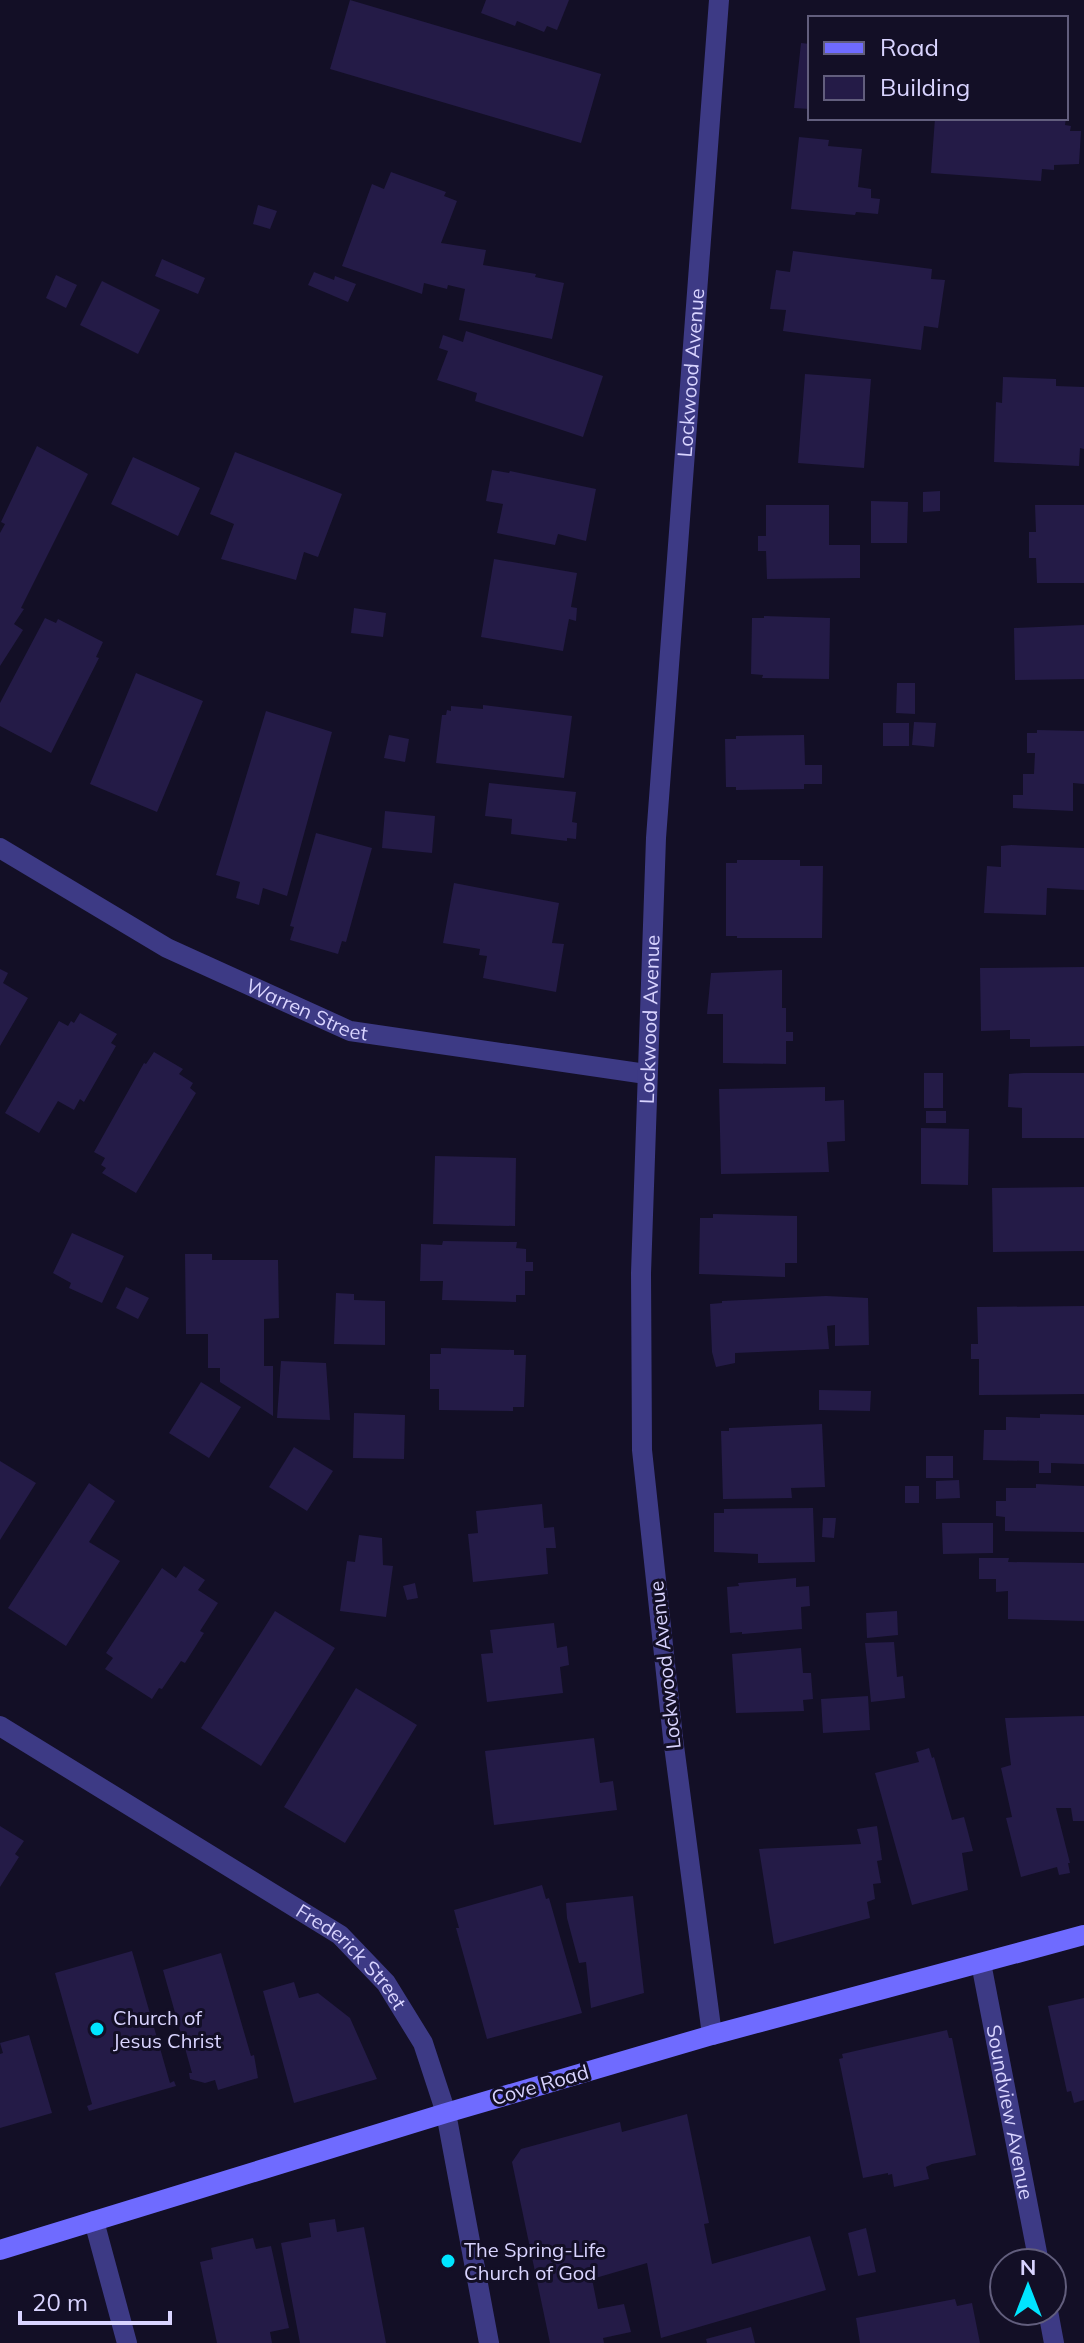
<svg xmlns="http://www.w3.org/2000/svg" width="1084" height="2343" viewBox="0 0 1084 2343" font-family="Mulish,sans-serif">
  <style>
    .building { fill: #241b47 }
    .lines { fill: none; stroke-linecap: round; stroke-linejoin: round }
    .service { stroke: #3d3a85; stroke-width: 20 }
    .minor { stroke: #3d3a85; stroke-width: 20 }
    .tertiary { stroke: #3d3a85; stroke-width: 20 }
    .secondary { stroke: #6f6bff; stroke-width: 20 }
    .poi-dot { fill: #00e5ff; stroke: #130f26; stroke-width: 3 }
    .labels { text-anchor: middle; stroke-width: 6; stroke-linejoin: round; paint-order: stroke }
    .street-label { font-size: 20px; fill: #d9d4ff; stroke: #130f26 }
    .poi-label { font-size: 20px; fill: #d9d4ff; stroke: #130f26; text-anchor: start }
  </style>
  <rect width="100%" height="100%" fill="#130f26"/>
  <path class="building" d="M350,0L601,74L581,143L330,69Z
    M486,0H569L557,30L547,26L544,32L517,21L515,26L481,13Z
    M801,43L810,44V109L794,108Z
    M935,118H1066L1065,125L1071,126L1070,131H1081L1079,164L1054,165V170L1042,169L1041,181L931,173Z
    M799,137L829,140L828,146L862,149L858,187L871,189V198L880,199L878,214L856,212L855,215L791,209Z
    M391,172L446,192L444,196L457,201L441,243L486,250L483,265L536,274L535,277L564,283L552,339L459,320L465,289L448,285L447,289L424,283L422,294L342,266L372,184L384,189Z
    M258,205L277,211L270,229L253,224Z
    M793,251L932,269L931,279L945,280L938,328L924,326L921,350L783,331L786,310L770,309L776,270L790,272Z
    M162,259L205,278L198,294L155,276Z
    M314,272L334,280L335,276L356,284L348,302L308,285Z
    M56,275L77,285L66,308L46,298Z
    M102,281L160,310L138,354L80,325Z
    M466,331L603,376L583,437L475,401L477,393L437,380L448,351L439,348L443,335L463,342Z
    M805,374L871,379L864,468L798,463Z
    M1003,377L1056,379V386L1084,387V449L1080,448L1079,466L994,462L996,402L1002,403Z
    M37,446L88,474L21,608L24,609L14,624L23,630L0,666V533L5,524L1,522Z
    M235,452L342,494L318,557L304,552L296,580L221,559L234,524L210,514Z
    M133,457L200,488L178,536L111,504Z
    M492,470L509,473L510,471L596,489L586,541L558,534L555,545L497,533L503,504L486,501Z
    M940,491V511L923,512V492Z
    M871,501L908,502L907,543H871Z
    M766,505H829V545H860V578L767,579L766,551H758V536H766Z
    M1035,505H1084V583H1037L1036,558H1029V532H1036Z
    M494,559L577,573L571,607L577,608L576,621L569,619L563,651L481,637Z
    M354,608L386,613L383,637L351,633Z
    M764,616L830,618L829,679L762,678L763,675L751,674L752,618H764Z
    M45,618L56,623L58,619L103,642L96,657L99,658L51,753L0,726V703Z
    M1084,625V679L1015,680L1014,628Z
    M136,673L203,701L157,812L90,784Z
    M897,683H915V714L896,713Z
    M483,705L572,716L564,778L436,763L442,715H446L447,710L451,711V706L483,709Z
    M266,711L332,732L287,896L263,888L259,905L236,898L240,882L216,875Z
    M914,722L936,723L934,747L912,745Z
    M883,723H909V746H883Z
    M1037,730L1084,731V784L1073,783V811L1013,808V795H1023V774H1034L1035,753H1027V733H1037Z
    M389,735L409,739L405,762L384,758Z
    M804,735L805,765H822V784H804V789L736,790V787H726L725,739H736V736Z
    M489,783L576,792L572,822L577,823L576,839L567,838V841L511,834L512,819L485,816Z
    M385,811L435,816L432,853L382,848Z
    M316,833L372,848L346,942L342,941L338,954L290,940L294,927L290,926Z
    M1011,845L1084,848V890L1047,888L1046,915L984,913L987,866L1001,867V846Z
    M737,860H800V866H823L822,938H737V936H726V863H737Z
    M454,883L559,903L552,943L564,944L556,992L483,978L487,956L479,955L480,949L443,943Z
    M1084,967V1046L1030,1047V1039H1010V1030L981,1031L980,968Z
    M0,969L8,973L3,983L28,998L0,1046Z
    M782,970V1008H786V1032H793V1041H786V1064L723,1063V1014H707L711,973Z
    M80,1013L117,1034L111,1043L116,1046L84,1102L80,1099L74,1110L58,1101L39,1133L5,1113L59,1021L68,1026L71,1021L74,1023Z
    M154,1052L183,1069L179,1074L193,1083L190,1088L196,1093L136,1193L102,1173L106,1168L101,1165L105,1158L94,1152L144,1063L146,1064Z
    M924,1073H943V1108H924Z
    M1023,1073H1084V1138H1022V1108L1008,1107L1009,1074Z
    M825,1087V1101L844,1100L845,1141L827,1142L829,1172L721,1174L719,1089Z
    M926,1111H946V1123H926Z
    M921,1128L969,1129L968,1185L921,1184Z
    M435,1156L516,1158L515,1226L433,1224Z
    M1084,1187V1251L993,1252L992,1188Z
    M713,1214L797,1216V1263H785V1277L699,1274L700,1218H713Z
    M72,1233L124,1256L102,1303L69,1288L71,1283L53,1273Z
    M443,1241L517,1242L516,1248L526,1249V1262H533V1271H525V1295H516V1302L442,1300L443,1281H420L421,1244L442,1245Z
    M185,1254H212V1260H278L279,1318L264,1319V1366H273V1416L220,1382V1368H208V1334H186Z
    M126,1287L149,1298L138,1319L116,1308Z
    M336,1293L354,1294V1300L385,1301V1345L334,1344Z
    M826,1296L868,1298L869,1345L835,1346V1325L827,1326L829,1349L735,1353V1363L716,1367L712,1352L710,1304L722,1303V1301Z
    M1084,1306V1394L979,1395V1359H971V1344H978L977,1307Z
    M441,1348L514,1350V1355H526L524,1407H513V1411L439,1410V1389H430V1354H441Z
    M281,1361L326,1363L330,1420L277,1418Z
    M201,1382L241,1407L209,1458L169,1433Z
    M819,1390L871,1391L870,1411L819,1410Z
    M354,1413L405,1415L404,1459L353,1458Z
    M1040,1414L1084,1415V1464L1051,1463V1473H1039V1461L983,1460L984,1430H1006V1417L1040,1418Z
    M822,1424L825,1487L791,1488L792,1498L723,1499L721,1431H729V1428Z
    M294,1447L333,1471L307,1511L269,1487Z
    M926,1456H953V1478H926Z
    M0,1461L36,1483L0,1540Z
    M959,1480L960,1498L936,1499V1481Z
    M89,1483L115,1501L89,1542L120,1561L66,1646L8,1608Z
    M1036,1484L1084,1486V1532L1005,1531V1517L996,1516V1501H1006V1488H1036Z
    M905,1486H919V1503H905Z
    M542,1504L544,1528L554,1527L556,1548H546L548,1574L473,1582L468,1534L478,1533L476,1511Z
    M813,1508L815,1562L758,1563V1554L714,1552V1513H724V1509Z
    M823,1518H836L834,1538L822,1537Z
    M942,1523H993V1553L943,1554Z
    M359,1535L382,1538L383,1565L393,1566L386,1617L340,1611L347,1561L355,1562Z
    M979,1558H1009L1008,1562L1084,1563V1621L1008,1619V1591L996,1592V1579H979Z
    M184,1566L205,1580L198,1590L218,1603L200,1631L204,1633L185,1663L181,1661L162,1689L159,1688L152,1699L105,1669L113,1658L106,1653L162,1568L176,1578Z
    M796,1578V1587L809,1586L810,1606L801,1607L802,1629L742,1634V1632L730,1633L727,1587L739,1586L738,1583Z
    M415,1583L418,1598L407,1600L403,1586Z
    M275,1611L335,1648L261,1766L201,1728Z
    M897,1611L898,1635L867,1638L866,1613Z
    M554,1623L557,1648L567,1646L569,1665L560,1667L563,1693L487,1702L481,1654L493,1653L490,1630Z
    M894,1642L897,1677L903,1676L905,1698L871,1702L865,1643Z
    M801,1648L803,1673H811L813,1699L803,1700L804,1711L736,1713L732,1654Z
    M356,1688L417,1725L345,1843L284,1807Z
    M868,1696L870,1730L823,1733L821,1699Z
    M1084,1716V1821H1073L1071,1808H1056L1070,1863H1068L1070,1873L1059,1875L1057,1867L1021,1877L1006,1818L1012,1817L1001,1768L1011,1765L1005,1718Z
    M594,1738L600,1783L613,1781L617,1810L494,1825L485,1751Z
    M929,1748L932,1758L934,1757L952,1820L964,1817L973,1851L962,1853L968,1890L912,1905L875,1773L919,1762L916,1752Z
    M0,1826L24,1841L15,1854L19,1857L0,1887Z
    M877,1826L882,1860L877,1861L881,1883L873,1884L875,1899L867,1902L870,1918L774,1944L759,1849L861,1844L857,1829Z
    M542,1885L546,1899L549,1898L582,2013L487,2039L456,1928H459L454,1910Z
    M633,1896L644,1993L591,2008L586,1962L579,1963L567,1918L566,1903Z
    M132,1951L170,2083L174,2081L176,2086L89,2111L87,2106L92,2104L55,1973Z
    M221,1953L251,2056L254,2055L258,2078L218,2090L215,2080L205,2083L190,2079L189,2073H192L163,1970Z
    M294,1982L299,1998L318,1993L350,2018L377,2079L294,2103L263,1991Z
    M1084,1998V2100L1074,2103L1071,2091L1067,2092L1048,2006Z
    M947,2030L949,2038H952L976,2155L932,2164L926,2167L929,2179L894,2187L892,2174L888,2175V2173L863,2178L839,2059L843,2058L842,2054Z
    M29,2035L52,2113L0,2128V2054L3,2053L0,2043Z
    M687,2114L709,2223L704,2224L712,2264L810,2236L826,2290L661,2338L647,2263L592,2279L598,2309L624,2304L631,2332L603,2338L604,2343H550L512,2162L521,2149L620,2122L622,2132Z
    M335,2219L337,2232L364,2227L386,2343H300L281,2243L311,2237L309,2223Z
    M866,2228L876,2272L858,2276L848,2233Z
    M253,2238L256,2249L271,2246L289,2328L270,2332L272,2343H217L200,2262L213,2259L211,2248Z
    M955,2299L957,2306L972,2303L980,2343H860L856,2318Z
    M751,2327L755,2343H707L706,2339Z"/>
  <g class="lines">
    <path class="service" d="M94,2221L127,2343"/>
    <g class="minor">
      <path id="s1" d="M0,848L167,948L350,1031L646,1074"/>
      <path id="s2" d="M0,1726L340,1935L386,1983L423,2043L446,2113L489,2343"/>
      <path id="s3" d="M981,1963L1039,2263"/>
      <path d="M1048,2311L1054,2343"/>
    </g>
    <path class="tertiary" id="s4" d="M712,2035L673,1738L642,1450L641,1273L656,838L719,0"/>
    <path class="secondary" d="M0,2250L446,2113L712,2035L1084,1935"/>
  </g>
  <g class="poi-dot">
    <circle cx="97" cy="2029" r="8"/>
    <circle cx="448" cy="2261" r="8"/>
  </g>
  <g class="labels">
    <g class="street-label">
      <text dy="7" stroke="none"><textPath href="#s4" startOffset="1668">Lockwood Avenue</textPath></text>
      <text dy="7" stroke="none"><textPath href="#s1" startOffset="348">Warren Street</textPath></text>
      <text dy="7" stroke="none"><textPath href="#s4" startOffset="1020">Lockwood Avenue</textPath></text>
      <text transform="translate(665 1665) rotate(-96)" y="7">Lockwood Avenue</text>
      <text dy="7" stroke="none"><textPath href="#s2" startOffset="422">Frederick Street</textPath></text>
      <text transform="translate(540 2085) rotate(-16)" y="7">Cove Road</text>
      <text dy="7" stroke="none"><textPath href="#s3" startOffset="152">Soundview Avenue</textPath></text>
    </g>
    <g class="poi-label">
      <text x="113" y="2025">Church of<tspan x="113" dy="23">Jesus Christ</tspan></text>
      <text x="464" y="2257">The Spring-Life<tspan x="464" dy="23">Church of God</tspan></text>
    </g>
  </g>
  <rect x="808" y="16" width="260" height="104" fill="#130f26" stroke="#625e7d" stroke-width="2"/>
  <rect x="824" y="42" width="40" height="12" fill="#6f6bff" stroke="#625e7d" stroke-width="2"/>
  <text x="880" y="56" font-size="24" fill="#d9d4ff">Road</text>
  <rect x="824" y="76" width="40" height="24" fill="#241b47" stroke="#625e7d" stroke-width="2"/>
  <text x="880" y="96" font-size="24" fill="#d9d4ff">Building</text>
  <g transform="translate(1028 2287)"><circle r="38" fill="#130f26" stroke="#625e7d" stroke-width="2"/>
  <path d="M0-6L14 30L0 20L-14 30Z" fill="#00e5ff"/>
  <text y="-12" font-size="22" font-weight="bold" text-anchor="middle" fill="#d9d4ff">N</text>
  </g>
  <path d="M20 2311v12h150v-12" fill="none" stroke="#d9d4ff" stroke-width="4"/>
  <text x="32" y="2311" font-size="24" fill="#d9d4ff" stroke="#130f26" stroke-width="6" paint-order="stroke">20 m</text>
</svg>
